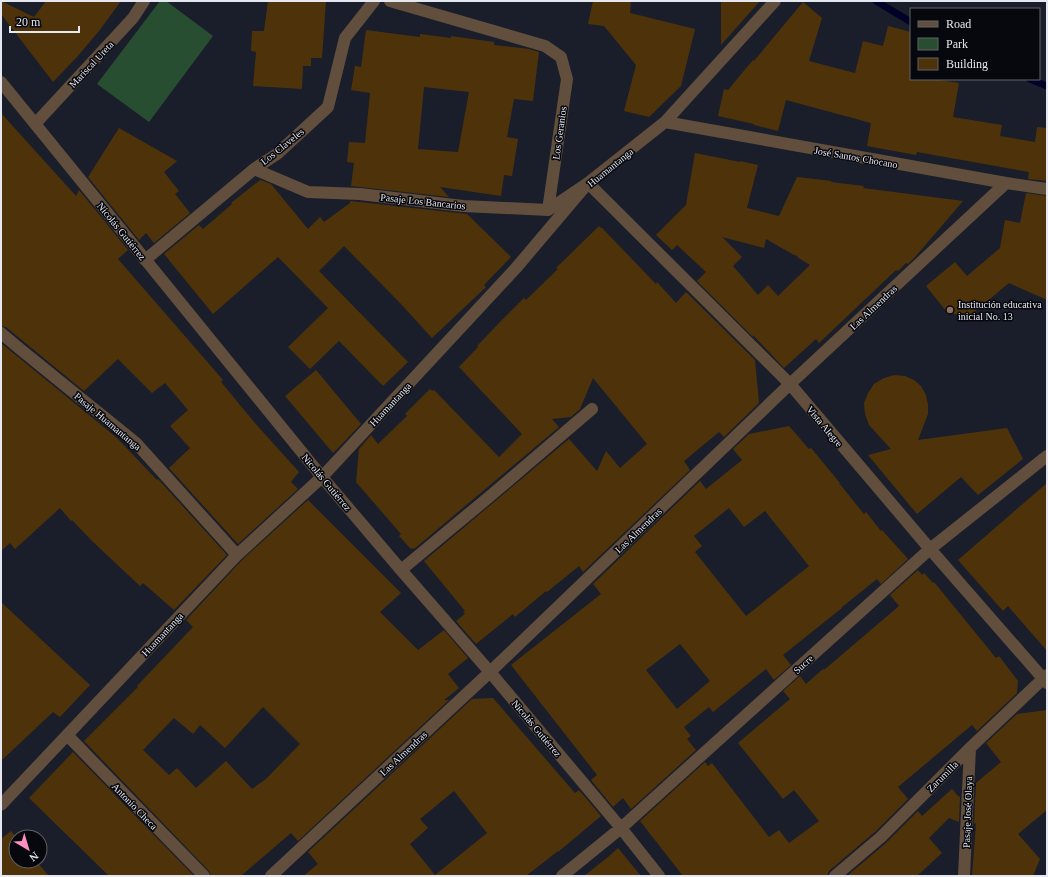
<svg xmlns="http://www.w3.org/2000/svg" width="1048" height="877" viewBox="0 0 1048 877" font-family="Georgia,serif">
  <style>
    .green { fill: #284e32 }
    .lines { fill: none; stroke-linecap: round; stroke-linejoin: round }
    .stream { stroke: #000227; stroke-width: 7 }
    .building { fill: #4e330a; fill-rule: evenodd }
    .minor { stroke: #614e3d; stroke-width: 12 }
    .education-dot { fill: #8d6e63; stroke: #07080d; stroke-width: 1.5 }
    .labels { text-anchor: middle; stroke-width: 3; stroke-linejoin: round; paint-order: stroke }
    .street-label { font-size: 10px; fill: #e5e8f1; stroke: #07080d }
    .poi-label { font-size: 10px; fill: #e5e8f1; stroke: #07080d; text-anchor: start }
  </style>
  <rect width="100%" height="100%" fill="#1a1e2a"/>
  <path class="green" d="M160,1H166L213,36L149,122L97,84Z"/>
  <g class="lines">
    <path class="stream" d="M876,1L911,22
      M1030,79L1047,86"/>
  </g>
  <path class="building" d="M1,1L34,17L46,1H121L99,31L77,57L53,82L1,14Z
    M268,1H326L322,58H311V66H303L302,89L253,86L256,52L251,51L252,31H264Z
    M593,1H631L630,13L695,29L681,86L649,117L624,111L636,65L604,26L588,24Z
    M721,1H760L721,45Z
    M803,2L822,18L809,61L855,73L863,41L883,46L888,26L911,32V79H933L959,83L953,117L1002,125L1000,136L1035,142L1037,127L1047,128V181L1028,179L1029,172L990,165L917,152L916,155L867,146L871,123L786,100L778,131L754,125V124L718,116L724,89L728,90L753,60L754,61Z
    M366,30L420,37V34L451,38V36L494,42V45L529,49L539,52L533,101L514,99L507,137L518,139L512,176L504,175L501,196L440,187L449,197L351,186L354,163L347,162L349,142L365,143L370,93L351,90L355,66L361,67ZM424,87L469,92L458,152L418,149Z
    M1,113L76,196L79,190L128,250L118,259L223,380L221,382L254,422L299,472L291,482L298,489L238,544L169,468L190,448L170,426L188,410L165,383L152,393L118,359L84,391L6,327L1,326Z
    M119,128L177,161L164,172L179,191L175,194L190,213L154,243L146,233L139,240L88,177Z
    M695,153L740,162V161L758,165L747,208L779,216L797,177L832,181L831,182L864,186L863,188L963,201L916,256L908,264L906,263L898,271L896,270L819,343L816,339L784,368L753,335V337L697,281L706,272L677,245L672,250L656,235L686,205ZM722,237L764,248L766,239L794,255L798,256L797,257L810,265L778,296L768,285L758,295L733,266L742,257Z
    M260,180L271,184L308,229L320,217L324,222L350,203V201L467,214L511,257L484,285L486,287L432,338L400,303L344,246L319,271L408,362L383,386L339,341L310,369L288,347L328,308L278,257L213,314L164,254L199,225L203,229L232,204L231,203Z
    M1026,193L1047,196V300L1009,283L967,318L946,311L926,286L955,262L967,276L1000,248L1005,220L1020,223Z
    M599,226L601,228H602L656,284L657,282L676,303L686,292L755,360L759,403L724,437L719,432L684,461L690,470L583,572L579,566L547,592L546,591L515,617L513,614L476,644L456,621L465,614L463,612L465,611L424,561L569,439L597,471L606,451L620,468L647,444L593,378L580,409L571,417L552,419L559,427L414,549L413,548L411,549L399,536L401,534L356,482L359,449L371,435L378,444L407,416L405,414L430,389L433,391L434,390L499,457L522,434L459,367L478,347L477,346L500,322L524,298L526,300L558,269L556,268Z
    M1,343L117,438L157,480L158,479L227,555L174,610L143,583L140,586L91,540L72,520L71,521L60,508L15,549L10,543L1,551Z
    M316,370L361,424L341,445L333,453L285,396Z
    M894,375L905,376L914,380L921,386L926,395L928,405V414L918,440L1007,428L1023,459L978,495L961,477L917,514L868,455L891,449L869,425L865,414L864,403L868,393L874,384L884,378Z
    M789,426L809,449L811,448L840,483H839L864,514L866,512L881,531L882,530L908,559L881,584L877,579L842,607V608L783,655L791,665L774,680L766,669L713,712L709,707L684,727L691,736L687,739L696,750L631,809L623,798L613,807L591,780L597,775L511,665L601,594L593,584L700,481L706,489L742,460L733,449L749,434ZM729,508L744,527L765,511L809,566L746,616L695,552L702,546L694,536ZM680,644L710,681L677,709L646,670Z
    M1047,483V651L1008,606L1003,611L958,560Z
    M308,500L401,593L380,612L418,650L444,630L468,658L448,674L459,688L444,700H449L298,841L291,833L241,876H211L209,871L84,741L138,687L137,686L193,627L186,620L242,560ZM263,707L300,744L266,779L252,789L226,761L196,788L177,768L169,775L143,750L174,718L193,734L200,725L225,748Z
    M918,570L922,575L924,573L933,583L934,582L996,658L999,656L1018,681L1017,693L977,731L972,725L898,787L908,799L876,831L830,870L828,873V876H683L640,821L705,762L708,766L712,763L769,837L779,830L789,843L819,821L794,790L783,799L738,743L790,699L783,691L800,676L806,684L823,669L824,670L899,606L890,595Z
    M1,602L90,685L60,717L53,712L1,761Z
    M493,698L575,793L579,790L601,816L558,852V851L526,876H303L318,864L308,852L472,699ZM454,791L487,833L435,875L410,844L428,828L420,819Z
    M1047,710V810L1018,834L1040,859L1033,876H972L976,823L974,824L976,783L1001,762L986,743L1017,714Z
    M73,752L194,876H109L29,798Z
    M952,789L959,797L960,796L959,822L949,818L929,838L942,853L917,876H847L886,843L918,811L922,816Z
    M11,831L16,837V861H36L49,876H1V839Z
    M618,848L641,876H584L608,857Z"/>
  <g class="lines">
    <path class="minor" d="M390,1L545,46L561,57L567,79L548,210
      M1,82L322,477L401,570L490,672L621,828L659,876
      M665,122L1006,183L1047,189
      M35,124L133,18L144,1
      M254,169L308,192L360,194L463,206L548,210L588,183L790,384L930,549L1047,683
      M145,260L254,169L277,154L328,107L345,38L374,1
      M1,333L20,349L136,443L237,555
      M401,570L489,497L592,409
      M67,735L204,876
      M1,805L237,555L322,477L516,268L588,183L665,122L775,1
      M271,876L490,672L790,384L1006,183
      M562,876L621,828L930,549L1047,456
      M835,876L881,837L970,748L1047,675
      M964,876L970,748"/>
  </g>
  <circle class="education-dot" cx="950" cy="310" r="4"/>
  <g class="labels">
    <g class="street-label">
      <text transform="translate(91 64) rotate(-47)" y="4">Mariscal Ureta</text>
      <text transform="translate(559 133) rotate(-82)" y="4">Los Geranios</text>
      <text transform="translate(282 146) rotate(-39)" y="4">Los Claveles</text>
      <text transform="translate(856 157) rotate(10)" y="4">José Santos Chocano</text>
      <text transform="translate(610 167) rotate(-39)" y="4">Huamantanga</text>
      <text transform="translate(423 201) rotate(6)" y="4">Pasaje Los Bancarios</text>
      <text transform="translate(122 231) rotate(51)" y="4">Nicolás Gutiérrez</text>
      <text transform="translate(873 307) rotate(-43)" y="4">Las Almendras</text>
      <text transform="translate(390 404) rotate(-47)" y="4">Huamantanga</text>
      <text transform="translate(108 421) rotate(40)" y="4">Pasaje Huamantanga</text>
      <text transform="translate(825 426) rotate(50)" y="4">Vista Alegre</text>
      <text transform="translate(327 482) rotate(50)" y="4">Nicolás Gutiérrez</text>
      <text transform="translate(638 530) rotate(-44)" y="4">Las Almendras</text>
      <text transform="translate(162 634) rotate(-47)" y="4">Huamantanga</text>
      <text transform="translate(803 664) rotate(-42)" y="4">Sucre</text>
      <text transform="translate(537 728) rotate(50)" y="4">Nicolás Gutiérrez</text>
      <text transform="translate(403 753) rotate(-43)" y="4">Las Almendras</text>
      <text transform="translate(942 776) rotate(-45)" y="4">Zarumilla</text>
      <text transform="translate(135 806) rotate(46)" y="4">Antonio Checa</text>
      <text transform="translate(967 812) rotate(-88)" y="4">Pasaje José Olaya</text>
    </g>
    <g class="poi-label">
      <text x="958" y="308">Institución educativa<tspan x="958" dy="12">inicial No. 13</tspan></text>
    </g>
  </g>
  <rect width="1048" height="877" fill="none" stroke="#e5e8f1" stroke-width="4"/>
  <rect x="910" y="8" width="130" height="72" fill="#07080d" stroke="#606268"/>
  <rect x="918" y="21" width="20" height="6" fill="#614e3d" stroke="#606268"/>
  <text x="946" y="28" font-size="12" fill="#e5e8f1">Road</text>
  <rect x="918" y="38" width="20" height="12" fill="#284e32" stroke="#606268"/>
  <text x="946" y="48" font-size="12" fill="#e5e8f1">Park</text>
  <rect x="918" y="58" width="20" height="12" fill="#4e330a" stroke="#606268"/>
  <text x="946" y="68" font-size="12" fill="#e5e8f1">Building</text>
  <g transform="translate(28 849) rotate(142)"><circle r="19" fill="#07080d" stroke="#606268"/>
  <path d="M0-3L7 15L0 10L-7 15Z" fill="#fd8ebf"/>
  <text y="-6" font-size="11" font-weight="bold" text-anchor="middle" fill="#e5e8f1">N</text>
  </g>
  <path d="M10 26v6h69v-6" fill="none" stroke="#e5e8f1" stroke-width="2"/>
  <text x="16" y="26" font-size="12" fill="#e5e8f1" stroke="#07080d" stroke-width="3" paint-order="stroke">20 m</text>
</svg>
